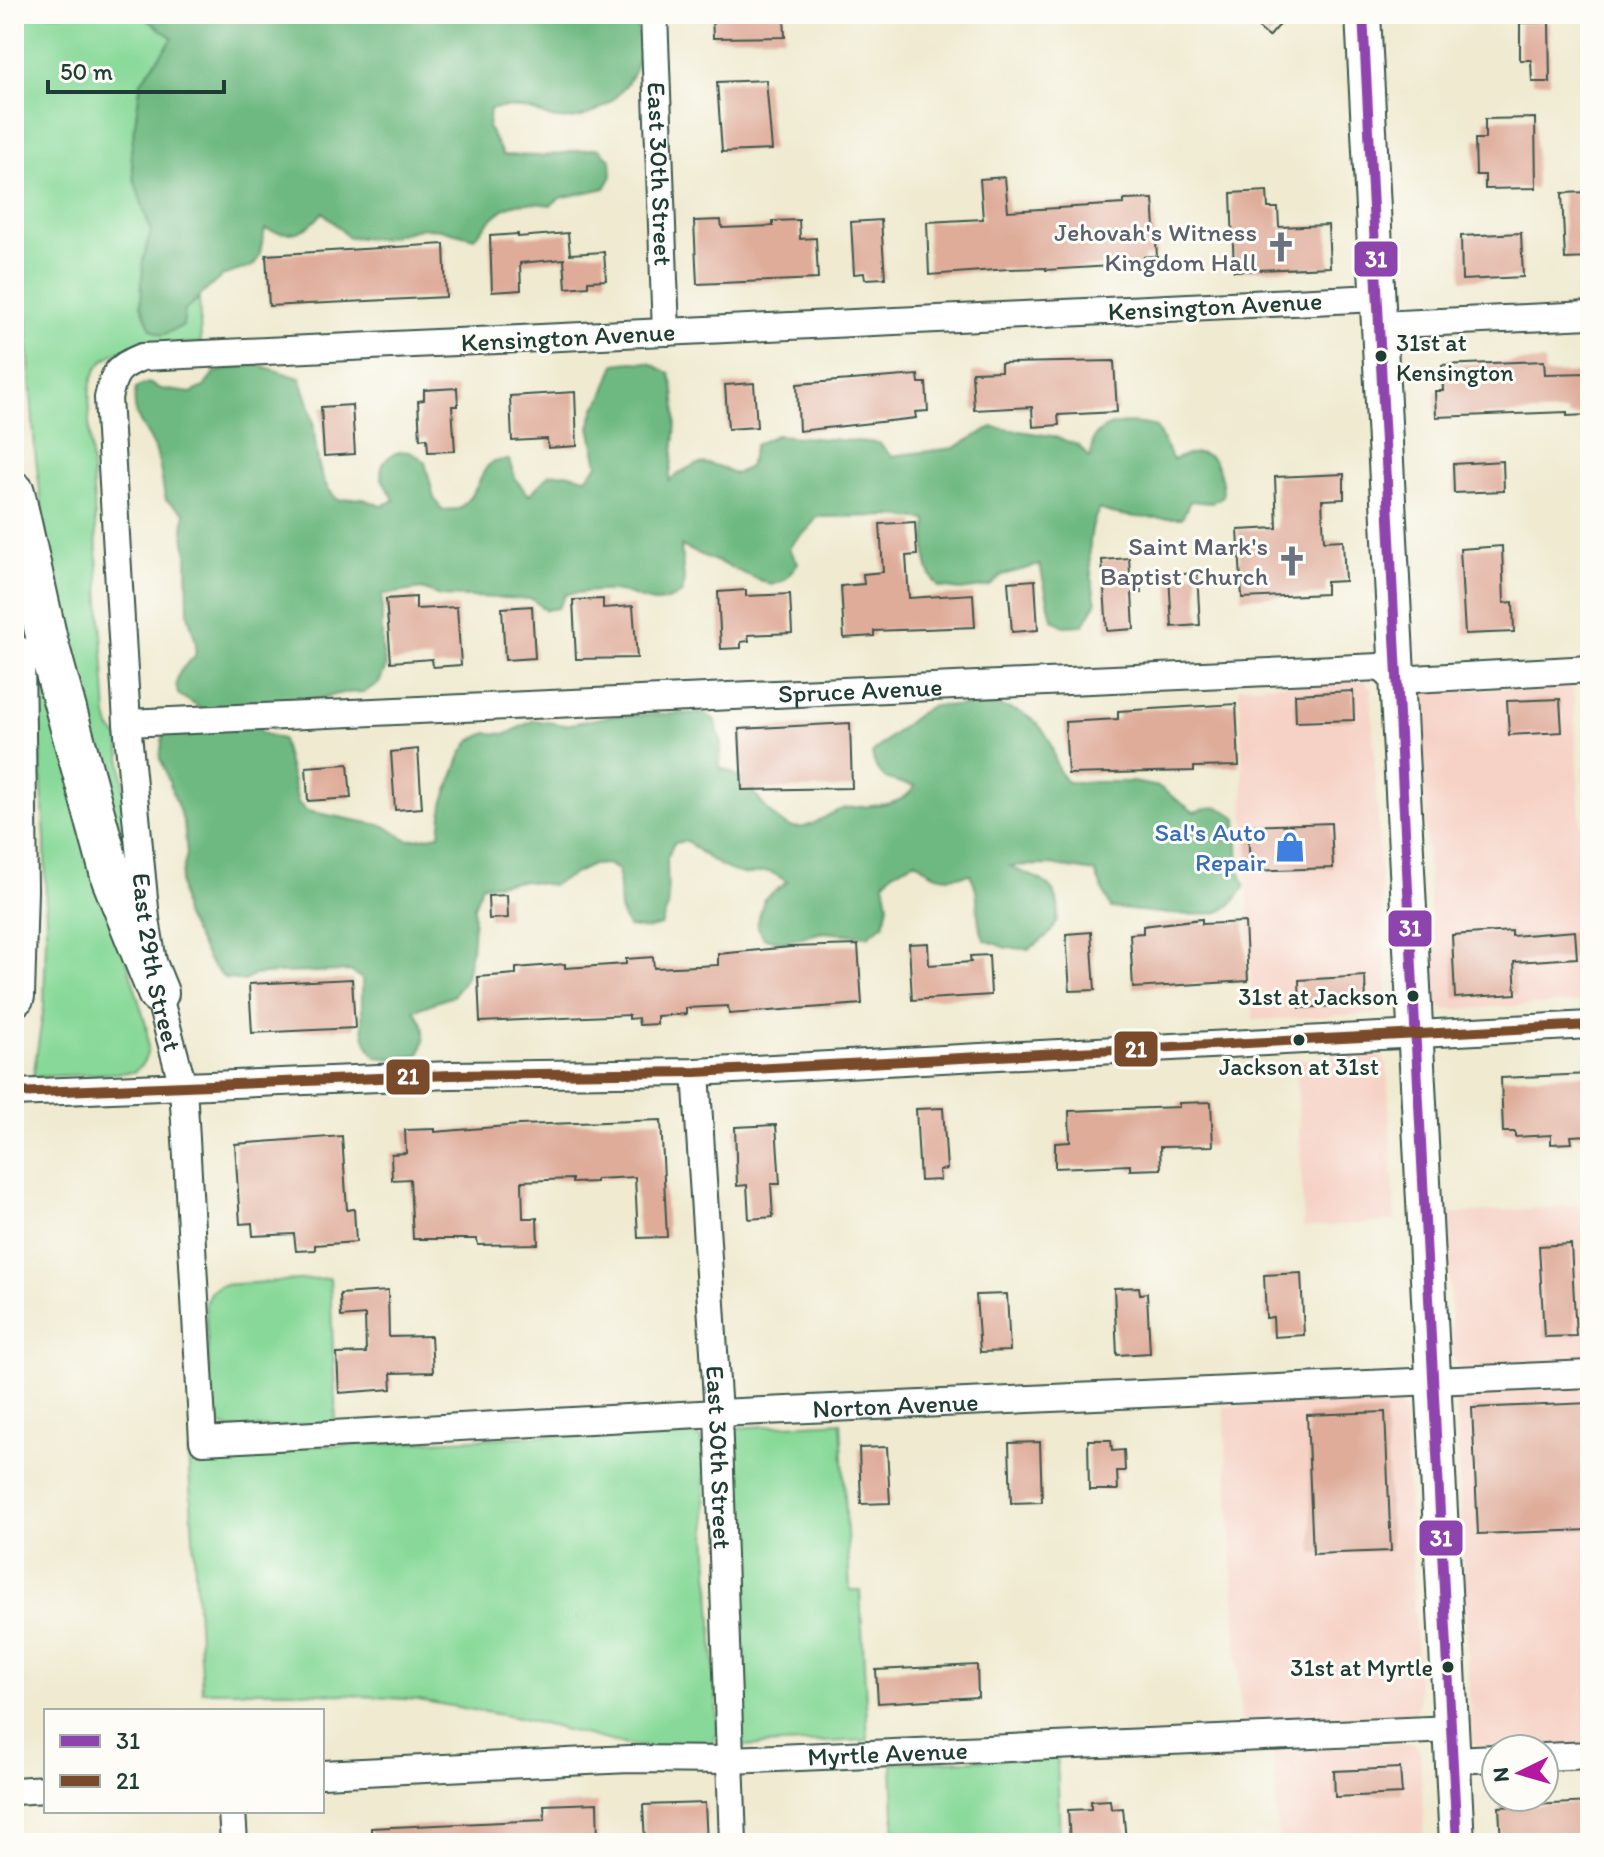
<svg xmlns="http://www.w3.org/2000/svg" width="1604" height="1857" viewBox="0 0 1604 1857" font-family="Itim,sans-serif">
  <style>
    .built { fill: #f6d1c5 }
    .green { fill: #88d999; stroke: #548b66; stroke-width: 2 }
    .forest { fill: #6eb981; stroke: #467b5a; stroke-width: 2 }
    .building { fill: #dfac9a }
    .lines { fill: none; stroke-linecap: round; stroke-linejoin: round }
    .minor-casing { stroke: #3e574b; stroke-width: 30 }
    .major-casing { stroke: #3e574b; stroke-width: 38 }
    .highway-casing { stroke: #3e574b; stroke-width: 44 }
    .minor { stroke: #fff; stroke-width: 26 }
    .major { stroke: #fff; stroke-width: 34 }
    .highway { stroke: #fff; stroke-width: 40 }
    .bus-1-casing { stroke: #fdfcf7; stroke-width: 16 }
    .bus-2-casing { stroke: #fdfcf7; stroke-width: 16 }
    .bus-1 { stroke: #8e44ad; stroke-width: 10 }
    .bus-2 { stroke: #7a4b2a; stroke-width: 10 }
    .bus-dot { fill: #1f3d34; stroke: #fdfcf7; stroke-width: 3 }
    .labels { text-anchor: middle; stroke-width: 6; stroke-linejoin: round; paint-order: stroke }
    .bus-label { font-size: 24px; fill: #1f3d34; stroke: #fdfcf7; text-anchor: end }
    .street-label { font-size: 26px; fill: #1f3d34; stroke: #fdfcf7 }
    .worship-label { font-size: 26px; fill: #5b616d; stroke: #fdfcf7; text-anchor: end }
    .shop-label { font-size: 26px; fill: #366cbe; stroke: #fdfcf7; text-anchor: end }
    .line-badge { stroke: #fdfcf7; stroke-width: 3 }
    .badge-label { font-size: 22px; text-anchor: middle; font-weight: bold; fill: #fff }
  </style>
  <rect width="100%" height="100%" fill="#fdfcf7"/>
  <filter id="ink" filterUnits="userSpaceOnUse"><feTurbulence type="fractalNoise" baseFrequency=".0125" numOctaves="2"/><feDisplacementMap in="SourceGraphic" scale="16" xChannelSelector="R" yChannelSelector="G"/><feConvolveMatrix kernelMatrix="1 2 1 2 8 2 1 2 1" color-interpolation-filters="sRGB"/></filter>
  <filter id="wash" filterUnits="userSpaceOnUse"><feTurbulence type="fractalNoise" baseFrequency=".006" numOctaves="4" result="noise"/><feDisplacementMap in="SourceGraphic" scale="32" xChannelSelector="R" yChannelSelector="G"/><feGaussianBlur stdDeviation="1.8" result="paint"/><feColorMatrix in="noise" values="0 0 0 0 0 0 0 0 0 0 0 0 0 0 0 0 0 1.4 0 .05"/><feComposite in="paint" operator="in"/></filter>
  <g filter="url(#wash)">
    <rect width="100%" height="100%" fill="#efead0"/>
    <path class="built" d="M1354,679L1365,681L1371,688L1387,1003L1382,1011L1374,1014L1253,1020L1239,687Z
      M1573,687L1590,1002L1446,1010L1438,1006L1434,997L1420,705L1423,695L1431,691Z
      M1373,1055L1382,1057L1387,1064L1395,1221L1304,1228L1296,1060Z
      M1590,1205V1363L1466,1369L1457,1366L1453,1359L1446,1214Z
      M1590,1387V1745L1476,1747L1471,1741L1456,1404L1461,1396L1469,1394Z
      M1386,1399L1398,1401L1404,1410L1419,1702L1415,1712L1405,1717L1241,1723L1224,1407Z
      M1404,1743L1414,1744L1420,1752L1425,1843H1278L1273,1751Z"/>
    <path class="green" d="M14,14H139L173,38L141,82L131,152L134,179L151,231L143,260L185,310L199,299L201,343C165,345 101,337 91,383C88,395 90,410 89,422L107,716L110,728L119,738L137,910L53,595L35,451L14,136Z
      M31,603L67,761L146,1025C149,1045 151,1059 134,1072L33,1077L44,1006L46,937L45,839Z
      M330,1278L336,1424L231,1429L221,1425L212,1414L205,1303L211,1291L221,1285Z
      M841,1422L850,1590H860L868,1740L741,1746L731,1428Z
      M691,1429L702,1441L718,1733L710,1746L695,1749L680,1746L664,1748L631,1746L518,1718L418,1700L292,1691H202L188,1452Z
      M1057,1757L1060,1843H895L892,1763Z"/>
    <path class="forest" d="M139,14H633C636,23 641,34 641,44C639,85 598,124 557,119C549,119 541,113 533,111C519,106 504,107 490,109L488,128L503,155L542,156L598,148L611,160L612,176L605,188L560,198L551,205C508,198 501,208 474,238L440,229L423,228L379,239L348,237L323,212C305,234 293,237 265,229L259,257L253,266L222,276L185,310L183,326L162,335L151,329L141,305L143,260L151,231L134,179L131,152L141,82L173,38Z
      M632,362L650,363L670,374C681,410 674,446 669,481C696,461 704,457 735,474L749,467L755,445L776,435L879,443L891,456L954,448L992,427L1052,436L1078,445L1090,458C1092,453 1092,443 1094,438C1105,419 1139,422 1156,427L1173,460C1210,442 1222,462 1223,496L1211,503L1190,501L1182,518C1153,518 1126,519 1099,509C1084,537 1090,573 1096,603L1083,625L1064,626L1052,619L1040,565L1002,575L990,586L960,590L939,587C920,567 927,545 927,520L893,516L816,517C809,534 796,535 789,549L798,563L785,580L771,585L681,546L684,579L682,593C648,614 642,592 610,591C596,590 581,593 566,594L558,608L545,610L532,599L440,596L422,589L382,595V649L386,667L379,683L364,692L342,693L296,705L249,709L262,733L282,739L298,803L307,811L385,826L408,840L440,835L443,804L461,755L470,741L487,733L507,734L534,720L565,725L611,716L703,713L714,719L721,741L720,768C750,774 758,809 784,824C808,837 825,811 847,808C870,805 901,809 915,786C891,781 877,781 872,754C880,745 920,711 930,707C936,704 947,706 955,706C985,704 1020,703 1041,728C1058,746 1050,766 1067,782H1133L1159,787L1194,812C1214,805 1222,805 1237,819L1239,870L1245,886C1238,896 1231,908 1218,912C1195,919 1137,910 1111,908L1095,872L1050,865L1010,866C1018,871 1029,874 1039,879C1059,890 1065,914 1050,933C1044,939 1036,944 1029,949L1006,948L985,940C972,917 983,896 970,874C945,879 935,879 916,861L893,872L884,882L888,905L884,924L868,936L823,932L784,942L764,938L757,925L764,899L787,882C782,879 775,873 769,872C761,870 751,876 743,874C724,871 701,854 687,841L674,843L667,858L668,907L661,925L647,929L628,927L620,910L618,870L607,864L592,865L552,885L524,881L482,885L474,907L473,940L466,977L453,996L414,1010C426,1026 427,1037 419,1055L395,1059L376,1057C357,1037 363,1005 362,979L350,971L277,973L254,975L244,981L224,978L210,963L184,915L180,882L187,854L184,824L160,757L163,735L206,712L178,694C173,676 181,668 195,657L196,642L188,614L187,553L183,529L185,513L166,500C162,485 161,469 157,455C149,427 129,422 136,388L148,383L161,389L191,393L204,387L214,373L240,366L259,365L300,378C306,393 311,407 313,422C317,450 315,479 338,500L361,498L382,506L394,500C391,493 385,485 382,478C378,462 393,449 409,452C415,453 421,459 425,462L434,498L442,510L459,509C465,503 472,496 476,488C486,469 484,460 509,460L515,479L529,495L550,474L566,473L586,478L598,465L590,426L595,408L603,396L615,364Z"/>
    <g id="blocks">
      <path class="building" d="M712,14H784L785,37L713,38Z
        M1242,14H1289L1269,37Z
        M1549,22L1550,82H1532L1531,60H1520V23Z
        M766,80L772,150L722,152L717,82Z
        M1535,118L1536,188L1485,189V175H1476L1475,139H1485V119Z
        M1005,177L1008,211L1124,204V200L1153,199L1157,256L1144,257V264L1046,270V268L1008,269L929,275L927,222L983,219L980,179Z
        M1267,191L1268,208H1278L1279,227L1328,225L1330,267L1234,271L1231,193Z
        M1590,192V258L1565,259L1562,193Z
        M721,220L722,228L773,226V221L799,220L800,239L816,238L818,279L697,284L694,221Z
        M881,220L885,278L865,279L864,273L854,274L851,222Z
        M568,233L570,254L604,252L606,280L588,281V286L566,288L564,259L520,263L521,290L492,292L490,236L518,234V237Z
        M1521,233L1523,277L1462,280L1461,236Z
        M444,244L446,297L269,306L266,255Z
        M1114,361L1117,412L1058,415L1059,425L1033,427L1032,407L974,410L972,372L1001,371V363Z
        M1544,361L1545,374L1590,373V408H1587V415L1567,416V412L1436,417L1435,391H1443L1442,365Z
        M918,375L919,383H926L928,411L915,412L916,418L799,431L797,384Z
        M754,383L757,427L728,429L725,385Z
        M457,388L458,406H452L455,451L428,452L427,438L420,439L418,401L424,400V390Z
        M575,392L577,446L548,448L547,439L512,441L510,396Z
        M352,405L355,454L324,456L321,407Z
        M1503,461L1504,491L1454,493L1453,464Z
        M1344,474V499L1322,500L1324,541L1343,540L1345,581L1326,582V594L1242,598L1238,530L1277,528L1275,477Z
        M915,522L917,555L906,556L909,598L973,594L975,627L874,631V636L844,638L841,586L864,584L863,574L883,572L880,524Z
        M1502,546L1504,603L1513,602L1514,632L1465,634L1460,549Z
        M1129,558L1130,574H1140L1141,593H1132L1134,629L1107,631L1102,560Z
        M1197,573L1200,625L1172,627L1169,575Z
        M1035,580L1038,630L1012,632L1008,582Z
        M746,590V596L790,594L792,633L748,635L749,641L741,642V648L721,649L718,592Z
        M416,597V609L457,607L461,665L433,667L432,659L391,662L386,599Z
        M603,599V608L633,606L637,658L576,659L573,600Z
        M532,606L535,658L505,660L502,608Z
        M1353,691L1354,720L1296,722L1295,694Z
        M1560,699L1562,732L1509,735L1507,701Z
        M1236,704L1239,766L1194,767V771L1068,774L1065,722L1118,719V711Z
        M850,723L852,788L742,790L739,729Z
        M418,749L422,808L395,810L391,752Z
        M348,764L351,798L308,801L306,767Z
        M1331,823L1333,868L1250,871L1248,826Z
        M507,895L508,918L489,919L488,896Z
        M1202,919V924L1245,922L1248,981L1133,988L1130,934L1143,933V926Z
        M1512,931V936L1575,931L1577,958L1514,962L1516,994L1455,998L1452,935Z
        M1091,932L1095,990L1070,991L1066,934Z
        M928,943L929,965L971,962L970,956L989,955L991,995L912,1000L909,944Z
        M858,945L862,1004L729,1014L728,1006L686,1008V1014L657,1016V1024L639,1025L638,1018L629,1019V1015L480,1022L478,977L516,974V968L565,964V968L626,964V959L653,957L654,968L718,965V954L790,947Z
        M1365,976L1366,1004L1300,1008L1299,980Z
        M352,979L355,1028L252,1033L249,984Z
        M1590,1074V1135L1571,1136L1572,1143L1551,1144V1135L1515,1137V1132H1503L1501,1078Z
        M1211,1102L1213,1146L1160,1147L1161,1169L1130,1170V1165L1055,1168V1143L1070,1142L1069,1111L1179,1107V1103Z
        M943,1108L947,1169L939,1170L940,1180L920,1181L916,1109Z
        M661,1120L667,1237L638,1238L635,1177L596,1179V1182L572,1183V1179L522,1181L523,1218H537L538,1244L478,1245L477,1239H413L410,1179L392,1180L391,1154L406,1153L405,1130L435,1129V1132L519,1125Z
        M776,1125L780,1184H771L773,1217L749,1219L747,1185L737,1186L735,1127Z
        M342,1136L347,1210L354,1209L356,1242L315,1245V1250L296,1251L294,1234L253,1236L252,1223L240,1224L235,1144Z
        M1571,1244L1576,1336L1544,1337L1539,1246Z
        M1301,1273L1304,1335L1274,1337L1273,1317L1266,1318L1264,1275Z
        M1139,1287L1140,1294L1147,1293L1150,1353L1117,1355L1114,1288Z
        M388,1291L389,1337L431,1336L433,1372L391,1373L392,1389L339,1393L337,1354L366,1353L365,1315L341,1317L340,1294Z
        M1007,1294L1010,1351L980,1352L976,1295Z
        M1590,1403V1530L1478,1534L1472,1408Z
        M1385,1412L1391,1551L1313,1554L1307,1415Z
        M1088,1440H1111L1112,1451L1124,1450L1125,1471H1117L1118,1490H1089Z
        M1040,1442L1042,1502L1011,1503L1009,1443Z
        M887,1447L890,1503L861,1504L859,1448Z
        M977,1665L978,1697L878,1703L876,1670Z
        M1400,1768L1402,1794L1335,1797L1334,1771Z
        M1110,1800L1111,1809L1123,1808L1126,1841L1070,1843L1068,1810L1091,1809V1801Z
        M1590,1802V1843H1501L1499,1807Z
        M597,1803L598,1843H371V1828L545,1820L544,1805Z
        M705,1803L707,1843H645L643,1805Z"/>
    </g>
  </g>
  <g filter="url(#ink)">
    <use href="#blocks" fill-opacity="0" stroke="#3e574b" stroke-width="2"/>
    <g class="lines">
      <g class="minor-casing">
        <g id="minor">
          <path id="s1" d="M654,14L666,332"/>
          <path id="s2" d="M1377,298L142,357C117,367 114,372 108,398L127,723L146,919L158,993L183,1086L203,1441L718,1413L1590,1374"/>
          <path d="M1378,325L1590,315"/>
          <path id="s3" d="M127,723L1357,668L1380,667L1396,680L1590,669"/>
          <path id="s4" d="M696,1072L718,1413L733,1843"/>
          <path d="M14,1093L451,1075L696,1072L1590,1025"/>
          <path d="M1544,1757L1590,1755"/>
          <path d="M1453,1760L1496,1758"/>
          <path id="s5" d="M322,1774L629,1759L730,1760L1452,1729"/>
          <path d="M14,1791L46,1789"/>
          <path d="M232,1811L234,1843"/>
        </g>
      </g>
      <g class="major-casing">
        <path id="major" d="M1363,14L1457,1843"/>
      </g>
      <g class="highway-casing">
        <path id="highway" d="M14,492L47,640L112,879L158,993
          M14,655L17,890L14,996"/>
      </g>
      <use href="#minor" class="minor"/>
      <use href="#major" class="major"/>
      <use href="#highway" class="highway"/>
      <g class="bus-1-casing">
        <path id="bus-1" d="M1363,14L1457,1843"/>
      </g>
      <g class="bus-2-casing">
        <path id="bus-2" d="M14,1093L451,1075L696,1072L1590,1025"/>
      </g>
      <use href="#bus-1" class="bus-1"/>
      <use href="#bus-2" class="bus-2"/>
    </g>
  </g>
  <defs>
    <g id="church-bare" transform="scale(2.4)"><path d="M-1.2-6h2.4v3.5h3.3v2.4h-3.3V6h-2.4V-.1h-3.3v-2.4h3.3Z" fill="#6b7280" stroke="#fdfcf7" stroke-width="2.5" paint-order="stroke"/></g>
    <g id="shop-bare" transform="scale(2.4)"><path d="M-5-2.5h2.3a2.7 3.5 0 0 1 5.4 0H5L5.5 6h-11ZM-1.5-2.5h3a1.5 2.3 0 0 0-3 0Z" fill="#3f7fe0" stroke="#fdfcf7" stroke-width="2.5" paint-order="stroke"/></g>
  </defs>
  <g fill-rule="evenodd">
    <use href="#church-bare" x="1281" y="247"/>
    <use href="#church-bare" x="1292" y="561"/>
    <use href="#shop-bare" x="1290" y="847"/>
  </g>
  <g class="bus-dot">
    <circle cx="1381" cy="356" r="7"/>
    <circle cx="1413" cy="996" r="7"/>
    <circle cx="1299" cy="1040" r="7"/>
    <circle cx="1448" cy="1667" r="7"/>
  </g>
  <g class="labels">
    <g class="bus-label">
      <text x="1396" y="351" text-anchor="start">31st at<tspan x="1396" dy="30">Kensington</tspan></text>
      <text x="1398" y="1005">31st at Jackson</text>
      <text x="1299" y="1075" text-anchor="middle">Jackson at 31st</text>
      <text x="1433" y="1676">31st at Myrtle</text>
    </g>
    <g class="street-label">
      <text dy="9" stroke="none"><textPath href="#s1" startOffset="160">East 30th Street</textPath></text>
      <text transform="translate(1215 306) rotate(-3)" y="9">Kensington Avenue</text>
      <text transform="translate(568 337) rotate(-3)" y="9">Kensington Avenue</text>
      <text dy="9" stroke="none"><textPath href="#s3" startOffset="734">Spruce Avenue</textPath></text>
      <text dy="9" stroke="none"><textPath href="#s2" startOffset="1860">East 29th Street</textPath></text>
      <text dy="9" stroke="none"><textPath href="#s2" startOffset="3036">Norton Avenue</textPath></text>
      <text dy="9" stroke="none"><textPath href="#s4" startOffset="386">East 30th Street</textPath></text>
      <text dy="9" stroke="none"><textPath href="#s5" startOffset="566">Myrtle Avenue</textPath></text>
    </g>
    <g class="worship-label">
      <text x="1257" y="241">Jehovah's Witness<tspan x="1257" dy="30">Kingdom Hall</tspan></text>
      <text x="1268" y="555">Saint Mark's<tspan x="1268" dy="30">Baptist Church</tspan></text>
    </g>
    <g class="shop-label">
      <text x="1266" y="841">Sal's Auto<tspan x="1266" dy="30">Repair</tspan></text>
    </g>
  </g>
  <g class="line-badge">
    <rect x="1353" y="240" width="46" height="38" rx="8" fill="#8e44ad"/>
    <rect x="1387" y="909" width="46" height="39" rx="8" fill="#8e44ad"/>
    <rect x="1113" y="1030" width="46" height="38" rx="8" fill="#7a4b2a"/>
    <rect x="385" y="1058" width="46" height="38" rx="8" fill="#7a4b2a"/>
    <rect x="1418" y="1519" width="46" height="38" rx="8" fill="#8e44ad"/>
  </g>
  <g class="badge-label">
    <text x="1376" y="267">31</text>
    <text x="1410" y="936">31</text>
    <text x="1136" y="1057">21</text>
    <text x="408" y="1084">21</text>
    <text x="1441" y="1546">31</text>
  </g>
  <rect width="1604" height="1857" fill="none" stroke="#fdfcf7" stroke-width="48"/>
  <rect x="44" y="1709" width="280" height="104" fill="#fdfcf7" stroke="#a4b0a9" stroke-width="2"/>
  <rect x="60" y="1735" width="40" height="12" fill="#8e44ad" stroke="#a4b0a9" stroke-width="2"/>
  <text x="116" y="1749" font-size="24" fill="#1f3d34">31</text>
  <rect x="60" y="1775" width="40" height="12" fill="#7a4b2a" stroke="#a4b0a9" stroke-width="2"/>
  <text x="116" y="1789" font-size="24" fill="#1f3d34">21</text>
  <g transform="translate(1520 1773) rotate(265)"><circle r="38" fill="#fdfcf7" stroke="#a4b0a9" stroke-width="2"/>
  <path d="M0-6L14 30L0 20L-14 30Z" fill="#b5179e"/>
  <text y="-12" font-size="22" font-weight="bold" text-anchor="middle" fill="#1f3d34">N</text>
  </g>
  <path d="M48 80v12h176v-12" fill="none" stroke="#1f3d34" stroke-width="4"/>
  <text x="60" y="80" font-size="24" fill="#1f3d34" stroke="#fdfcf7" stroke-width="6" paint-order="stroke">50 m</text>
</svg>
